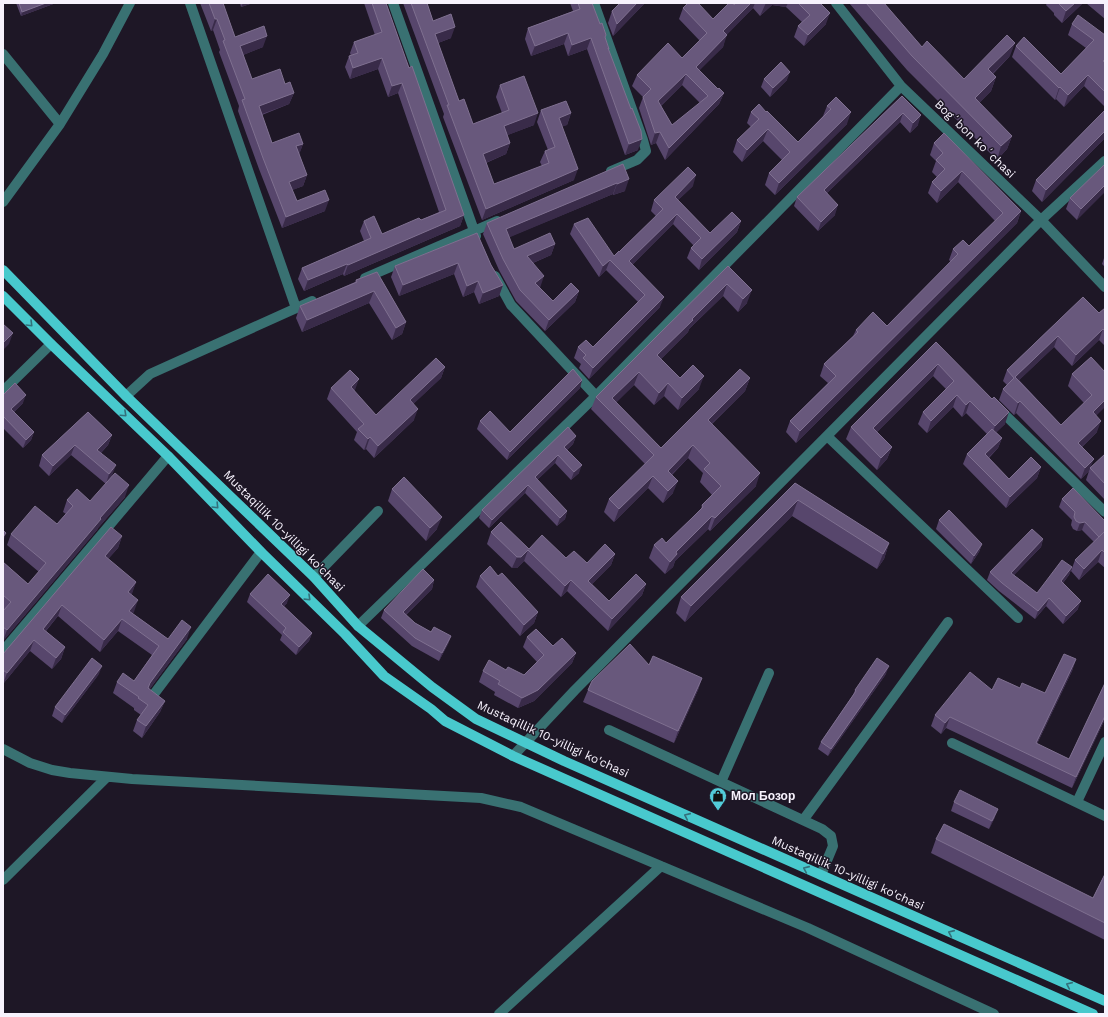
<svg xmlns="http://www.w3.org/2000/svg" width="1108" height="1017" viewBox="0 0 1108 1017" font-family="'Work Sans',sans-serif">
  <style>
    .lines { fill: none; stroke-linecap: round; stroke-linejoin: round }
    .minor { stroke: #397172; stroke-width: 10 }
    .major { stroke: #48c9cd; stroke-width: 10 }
    .wall { fill: #57466c; fill-rule: evenodd }
    .shaded-wall { fill: #392b49 }
    .building { fill: #68587c; stroke: #7f7090; fill-rule: evenodd }
    .oneway { stroke: #33707a }
    .labels { text-anchor: middle; stroke-width: 3; stroke-linejoin: round; paint-order: stroke }
    .street-label { font-size: 12px; fill: #f7f2fd; stroke: #1e1726 }
    .poi-label { font-size: 12px; font-weight: bold; fill: #f7f2fd; stroke: #1e1726; text-anchor: start }
  </style>
  <rect width="100%" height="100%" fill="#1e1726"/>
  <g class="lines">
    <path class="minor" d="M190,3L296,308
      M393,3L476,236
      M594,3L643,140L646,151L637,160L611,171
      M836,3L901,86L1041,220L1105,287
      M3,54L60,124
      M3,202L60,124L103,54L130,3
      M495,276L511,305L596,396
      M365,278L497,221
      M3,391L51,344
      M126,396L150,374L312,301
      M998,408L1105,512
      M827,436L1018,618
      M314,577L378,511
      M358,626L596,396L901,86
      M3,651L168,456
      M151,698L261,552
      M609,730L822,829L831,836L833,846L821,875
      M952,743L1105,816
      M3,749L30,763L52,770L70,773L132,779L481,798L521,807L808,928L994,1014
      M513,756L575,690L1041,220L1105,161
      M721,782L769,673
      M1077,802L1105,742
      M804,819L948,622
      M3,880L107,777
      M499,1014L661,866"/>
    <path class="major" d="M3,270L126,396L314,577L358,626L432,687L476,719L564,761L1105,1001
      M3,296L51,344L168,456L261,552L345,634L384,676L431,709L445,721L513,756L1093,1014"/>
  </g>
  <path class="wall" d="M16,3H56L21,16Z
    M200,3H223L235,37L263,47L243,55L252,79L285,84L294,93L289,104L262,115L272,143L303,144L299,154L307,175L303,186L292,190L297,201L325,211L282,228L259,169L238,111L239,106L219,52L220,50L213,30L211,31Z
    M240,3H253L241,7Z
    M364,3H386L409,68L464,215L460,226L344,276L343,274L304,291L298,279L302,268L364,241L360,231L364,221L382,234L421,220L439,212L398,93L388,97L378,69L350,79L345,67L349,56H351L350,53L354,42L375,35Z
    M403,3H427L433,21L451,38L438,43L459,101L473,124L502,113L496,97L500,85L534,125L507,135L510,143L506,154L486,163L494,184L542,166L540,162L545,151L548,150L537,122L541,110L571,113L567,125L562,126L574,180L482,220L443,117L444,114Z
    M570,3H592L609,49V50L638,150L625,155L587,49L568,56L564,44L531,56L525,39L528,28L573,11Z
    M620,3H645L613,36L608,23L612,11Z
    M736,3H820L826,24L804,46L794,37L798,26L802,22L786,7L772,5L760,16L753,8L726,35L723,47L699,70L718,89L724,93L719,104L665,160L656,143L651,145L639,108L643,97L632,86L637,75L682,58L700,41L679,19L683,8L713,19ZM682,85L700,103L672,125L661,106Z
    M849,3H887L885,5L922,47L964,79L1010,56L993,74L996,77L991,91L979,103L1012,136L1007,149L997,160L907,70Z
    M1047,3H1083L1062,23L1054,15V13L1046,5Z
    M1086,3H1105V19Z
    M1072,24L1105,35V107L1084,86L1064,107L1056,99L1055,100L1012,57L1016,46L1061,74L1086,48L1068,35Z
    M764,79L787,80L770,97L761,87Z
    M902,96L918,125L910,133L900,122L827,193L835,215L818,231L794,206L797,197Z
    M827,106L847,124L775,195L765,185L769,173L782,160L763,141L742,162L733,152L737,140L751,127L747,123L751,112L798,142L823,116Z
    M1105,110V138L1042,202L1032,191L1036,180Z
    M934,143L1021,211L1017,223L796,443L786,432L790,421L828,383L820,376L824,364L853,336L856,330L887,326L951,262L949,260L953,249L969,246L995,221L958,182L937,203L928,193L932,182L937,177L932,172L936,161L930,155Z
    M623,164L625,191L613,195V194L509,237L514,249L555,244L551,255L533,263L540,288L553,301L579,291L575,302L545,331L516,301L499,270L483,234L487,223Z
    M1105,164L1077,220L1066,209L1070,198Z
    M693,186L678,200L710,233L741,221L737,232L699,270L687,258L691,248L694,246L673,224L632,265L660,307L589,379L579,368L581,364L574,358L578,347H593L638,302L606,270L599,277L570,234L574,224L614,256L619,252L656,216L651,211L654,200Z
    M477,233L491,265L503,285L499,296L479,304L474,292L463,297L454,274L399,296L391,277L395,266Z
    M1105,255V267L1102,264Z
    M728,266L747,303L738,312L723,296L689,329L688,332L661,359L680,378L699,389L678,410L664,396L654,405L634,385L616,402L661,448L750,378L745,391L712,424L756,486L710,531L708,529L675,561L673,567L665,574L649,558L654,545L666,543L701,509L702,505L712,495L700,482L703,473L688,458L672,475L673,493L663,503L648,488L614,522L604,512L609,499L645,464L591,409L596,397Z
    M377,272L406,322L402,334L392,340L369,303L302,332L296,318L300,306L355,282L356,280Z
    M1083,297L1099,313L1105,308V346L1099,340L1072,366L1054,347L1019,380L1061,425L1084,403L1068,386L1072,374L1091,357L1096,416L1097,432L1082,447L1091,468L1105,454V500L1086,480L1089,471L1081,479L1016,413L1014,415L999,400L1003,389L1007,385L1003,381L1007,370Z
    M936,342L1005,424L996,432L1002,438L998,448L989,458L1009,479L1041,467L1037,478L1006,508L963,464L967,454L987,434L966,413L962,417L953,407L927,433L918,424L923,412L946,389L933,376L877,432L892,447L887,459L877,470L846,439L851,427Z
    M445,367L441,378L413,404L414,420L374,458L366,449L364,450L354,440L357,432L327,399L331,388L355,390L354,391L376,415Z
    M582,380L580,388L507,460L477,429L480,421L510,432Z
    M3,395L23,403L14,412L34,432L31,440L23,448L3,428Z
    M88,412L112,435L108,445L101,453L112,476L106,484L71,455L49,476L39,466L42,455Z
    M576,436L573,444L567,450L579,473L571,480L555,463L537,480L567,511L565,519L557,526L525,493L489,528L479,518L482,510Z
    M795,483L889,543L884,559L877,569L792,516L685,622L676,613L681,597Z
    M392,489L437,529L426,541L388,501Z
    M125,497L98,528L97,530L3,641V611L4,610H3V562L28,584L39,572L7,545L11,534L57,524L66,514L63,512L67,500L90,501Z
    M1062,499L1105,521V568L1098,562L1079,580L1071,571L1075,560L1094,542L1082,530L1077,531L1073,529L1071,525L1072,520L1059,507Z
    M939,520L982,544L979,552L971,564L936,529Z
    M491,532L529,549L587,563L615,554L611,565L592,584L609,601L646,584L642,595L608,631L567,591L561,597L524,561L517,568H512L487,544Z
    M122,536L118,548L108,559L136,582L131,595L134,612L132,613L168,639H187L149,690L165,701L160,712L142,738L133,731L137,720L141,715L134,710V708L113,693L117,682L134,681L152,655L118,631L100,652L58,616L46,631L65,647L61,659L52,669L30,651L3,684V654Z
    M1043,539L1041,547L1014,575L1037,593L1072,567L1069,575L1063,583L1078,609L1063,624L1046,606L1035,619L999,591L987,580L990,572Z
    M480,576H498L538,612L534,623L520,636L476,587Z
    M434,580L432,589L406,615L415,623L431,632L451,636L448,644L439,661L412,646L381,618L384,610Z
    M250,594L287,603L284,606L312,633L309,641L296,655L280,640L282,635L247,602Z
    M527,637L553,646L576,653L572,663L534,701L518,708L494,695L495,692L479,682L483,671L506,670L524,675L537,662L523,647Z
    M1076,659L1072,671L1037,744L1069,759L1105,683V719L1072,788L946,728L941,734L931,726L935,715L992,690L1020,688L1045,693Z
    M649,665L702,678L698,690L674,743L583,702L588,690Z
    M99,674L62,723L52,716L55,707Z
    M886,674L828,756L818,749L821,742L853,695L855,690Z
    M954,802L995,817L989,829L951,811Z
    M936,839L1093,898L1105,874V940L931,853Z"/>
  <path class="shaded-wall" d="M46,3H56L21,16L22,12Z
    M243,3H253L241,7Z
    M637,3H645L613,36L617,24Z
    M751,3H755L753,8L719,43L723,31Z
    M766,3H788L786,7L772,5L760,16L765,5Z
    M1075,3H1083L1062,23L1066,11Z
    M830,13L826,24L804,46L808,35Z
    M215,19H217L213,30L211,31Z
    M455,27L451,38L430,46L435,34Z
    M568,33L564,44L531,56L535,46Z
    M727,35L723,47L692,78L696,67Z
    M267,36L263,47L236,58L240,46Z
    M591,38L587,49L568,56L572,45Z
    M1015,43L1010,56L983,83L988,69Z
    M382,58L378,69L350,79L353,68Z
    M790,72L787,80L770,97L773,88Z
    M686,74L682,85L654,112L658,101Z
    M1088,75L1084,86L1064,107L1068,95Z
    M996,77L991,91L970,112L975,98Z
    M402,83L398,93L388,97L392,86Z
    M1060,87L1056,99L1055,100L1059,88Z
    M294,93L289,104L254,117L259,106Z
    M724,93L719,104L665,160L669,148Z
    M851,112L847,124L775,195L779,183Z
    M538,113L534,125L500,138L504,126Z
    M571,113L567,125L555,129L559,118Z
    M903,113L900,122L820,200L824,190Z
    M921,115L918,125L910,133L913,123Z
    M768,129L763,141L742,162L747,150Z
    M1105,131V138L1042,202L1046,190Z
    M660,132L656,143L651,145L655,133Z
    M1012,136L1007,149L997,160L1001,146Z
    M642,139L638,150L625,155L629,144Z
    M510,143L506,154L478,166L483,154Z
    M303,144L299,155L296,146Z
    M578,169L574,180L482,220L486,209Z
    M962,171L958,182L937,203L941,191Z
    M307,175L303,186L285,193L289,182Z
    M696,175L693,186L671,207L675,197Z
    M629,179L625,191L613,195L617,184Z
    M617,183L613,194L501,241L506,229Z
    M1105,185V192L1077,220L1081,209Z
    M329,200L325,211L282,228L286,217Z
    M838,205L835,215L818,231L821,222Z
    M1021,211L1017,223L796,443L800,431Z
    M677,214L673,224L625,272L629,261Z
    M464,215L460,226L344,276L348,265Z
    M741,221L737,232L699,270L702,259Z
    M555,244L551,255L523,267L527,256Z
    M610,260L606,270L599,277L603,266Z
    M458,263L454,274L399,296L403,285Z
    M347,264L343,274L304,291L308,280Z
    M544,276L540,288L535,283Z
    M478,281L474,292L463,297L467,286Z
    M727,284L723,296L689,329L688,332L652,368L657,355L692,319Z
    M503,285L499,296L479,304L483,293Z
    M752,290L747,303L738,312L743,299Z
    M374,291L369,303L302,332L307,320Z
    M579,291L575,302L545,331L549,320Z
    M664,297L660,307L589,379L593,368Z
    M406,322L402,334L392,340L396,328Z
    M1103,329L1099,340L1072,366L1076,355Z
    M13,333L9,344L3,350V343Z
    M1058,336L1054,347L1011,388L1015,377Z
    M938,364L933,376L869,440L873,428Z
    M445,367L441,378L406,411L410,400Z
    M639,372L634,385L609,410L612,398Z
    M704,376L699,389L678,410L682,398Z
    M750,378L745,391L703,432L708,420Z
    M359,379L355,390L347,399L351,387Z
    M582,380L580,388L507,460L510,452Z
    M668,383L664,396L654,405L659,393Z
    M26,395L23,403L8,417L11,409Z
    M957,395L953,407L927,433L931,421Z
    M1105,400V407L1089,423L1093,412Z
    M970,401L966,413L962,417L966,405Z
    M1020,401L1016,413L1014,415L1018,403Z
    M418,409L414,420L374,458L378,446Z
    M1009,412L1005,424L991,438L995,426Z
    M1101,421L1097,432L1074,454L1078,443Z
    M34,432L31,440L23,448L26,440Z
    M112,435L108,445L94,460L97,450Z
    M576,436L573,444L562,455L564,447Z
    M370,437L366,449L364,450L368,439Z
    M1002,438L998,448L981,465L985,454Z
    M75,445L71,455L49,476L53,466Z
    M693,445L688,458L663,483L668,471Z
    M892,447L887,459L877,470L881,458Z
    M558,455L555,463L532,485L535,477Z
    M1094,459L1089,471L1081,479L1085,468Z
    M116,465L112,476L106,484L109,474Z
    M582,465L579,473L571,480L574,472Z
    M1041,467L1037,478L1006,508L1010,497Z
    M760,473L756,486L710,531L715,518Z
    M653,476L648,488L614,522L619,509Z
    M678,481L673,493L663,503L668,491Z
    M129,485L125,497L98,528L97,530L3,641L7,630L100,518Z
    M528,485L525,493L489,528L492,520Z
    M798,500L792,516L685,622L691,606Z
    M567,511L565,519L557,526L560,518Z
    M712,516L708,529L675,561L673,567L665,574L670,562L676,552Z
    M442,517L437,529L426,541L430,528Z
    M1085,522L1082,530L1077,531L1080,523Z
    M6,533L3,542V537Z
    M122,536L118,548L101,567L105,556Z
    M1043,539L1041,547L1008,581L1011,573Z
    M889,543L884,559L877,569L883,554Z
    M982,544L979,552L971,564L974,556Z
    M528,550L524,561L517,568H512L517,557Z
    M1102,550L1098,562L1079,580L1084,569Z
    M615,554L611,565L584,592L588,581Z
    M1072,567L1069,575L1058,589L1061,581Z
    M434,580L432,589L400,620L403,612Z
    M571,580L567,591L561,597L565,586Z
    M136,582L132,594L124,604L128,592Z
    M646,584L642,595L608,631L612,619Z
    M290,595L287,603L278,612L281,604Z
    M1049,598L1046,606L1035,619L1038,611Z
    M138,600L134,612L125,622L129,611Z
    M1081,601L1078,609L1063,624L1066,616Z
    M62,605L58,616L38,640L43,629Z
    M538,612L534,623L520,636L524,625Z
    M122,619L118,631L100,652L104,640Z
    M191,627L187,639L146,694L150,683Z
    M312,633L309,641L296,655L299,647Z
    M451,636L448,644L439,661L442,653Z
    M34,640L30,651L3,684L7,673Z
    M65,647L61,659L52,669L56,658Z
    M576,653L572,663L534,701L518,708L522,698Z
    M1076,659L1072,671L1032,754L1036,743Z
    M102,666L99,674L62,723L65,715Z
    M889,666L886,674L828,756L831,749Z
    M702,678L698,690L674,743L678,731Z
    M165,701L160,712L142,738L146,726Z
    M1105,716V719L1072,788L1076,777Z
    M950,717L946,728L941,734L945,723Z
    M998,809L995,817L989,829L992,821Z"/>
  <path class="building" d="M19,3H46L22,12Z
    M209,3H223L235,37L264,26L267,36L240,46L252,79L280,69L285,84L290,82L294,93L259,106L272,143L299,133L303,144L296,146L307,175L289,182L297,201L325,190L329,200L286,217L263,158L242,100L245,99L223,41L225,40L217,19H215Z
    M372,3H386L409,68L412,66L464,215L348,265L347,264L308,280L302,268L371,238L364,221L374,216L382,234L419,218L421,220L446,210L402,83L392,86L382,58L353,68L349,56L358,53L354,42L382,32Z
    M411,3H427L433,21L451,14L455,27L435,34L459,101L464,99L473,124L509,110L500,85L524,76L538,113L504,126L510,143L483,154L494,184L549,163L545,151L555,147L541,110L566,101L571,113L559,118L578,169L486,209L447,105H449Z
    M578,3H592L600,24L602,23L606,35L605,37L609,49L608,48L631,109L632,108L641,131L642,139L629,144L591,38L572,45L568,33L535,46L528,28L580,9Z
    M620,3H637L617,24L612,11Z
    M688,3H698L713,19L729,3H733L734,5L736,3H751L723,31L727,35L696,67L718,89L719,88L724,93L669,148L660,132L655,133L643,97L651,89L637,75L668,43L682,58L707,33L683,8ZM686,74L708,96L672,125L658,101Z
    M798,3H820L830,13L808,35L798,26L810,15Z
    M866,3H884L922,47L927,41L964,79L1007,35L1015,43L988,69L996,77L975,98L1012,136L1001,146L912,56Z
    M1058,3H1075L1066,11Z
    M1078,15L1105,35V59L1103,61L1105,63V92L1088,75L1068,95L1060,87L1059,88L1016,46L1024,37L1061,74L1094,40L1072,24Z
    M781,62L790,72L773,88L764,79Z
    M902,96L921,115L913,123L903,113L824,190L838,205L821,222L797,197Z
    M836,97L851,112L779,183L769,173L790,152L768,129L747,150L737,140L759,119L751,112L759,104L766,112L767,111L798,142L831,109L827,106Z
    M1105,110V131L1046,190L1036,180Z
    M944,133L1021,211L800,431L790,421L836,376L824,364L858,332L856,330L873,312L887,326L958,254L953,249L963,240L969,246L1003,213L962,171L941,191L932,182L945,169L936,160L943,153L934,143Z
    M623,164L629,179L617,184V183L506,229L514,249L550,233L555,244L527,256L544,276L535,283L553,301L571,283L579,291L549,320L520,290L503,259L487,223Z
    M1105,164V185L1081,209L1070,198Z
    M688,167L696,175L675,197L710,233L732,212L741,221L702,259L691,248L701,238L677,214L629,261L664,297L593,368L583,358L586,355L578,347L586,340L593,347L645,295L610,260L603,266L574,224L588,218L614,256L619,251V252L663,209L654,200Z
    M477,233L491,265L503,285L483,293L478,281L467,286L458,263L403,285L395,266Z
    M728,266L752,290L743,299L727,284L692,319L693,320L657,355L680,378L693,365L704,376L682,398L668,383L659,393L639,372L612,398L661,448L740,369L750,378L708,420L760,473L715,518L712,516L676,552L677,554L670,562L654,545L662,538L666,543L692,518L703,507L702,505L721,486L704,469L710,463L693,445L668,471L678,481L668,491L653,476L619,509L609,499L654,455L596,397L659,334Z
    M377,272L406,322L396,328L374,291L307,320L300,306L357,282L356,280Z
    M1083,297L1099,313L1105,308V331L1103,329L1076,355L1058,336L1015,377L1061,425L1092,395L1072,374L1091,357L1105,372V400L1093,412L1101,421L1078,443L1094,459L1085,468L1020,401L1018,403L1003,389L1014,378L1007,370Z
    M3,324L13,333L3,343Z
    M936,342L992,399L994,397L1009,412L995,426L970,401L966,405L957,395L931,421L923,412L954,381L938,364L873,428L892,447L881,458L851,427Z
    M436,358L445,367L410,400L418,409L378,446L370,437L368,439L358,429L364,424L331,388L350,370L359,379L351,387L376,415Z
    M573,369L582,380L510,452L480,421L490,411L510,432Z
    M15,383L26,395L11,409L34,432L26,440L3,416V395Z
    M88,412L112,435L97,450L116,465L109,474L75,445L53,466L42,455Z
    M568,427L576,436L564,447L582,465L574,472L558,455L535,477L567,511L560,518L528,485L492,520L482,510Z
    M992,429L1002,438L985,454L1009,479L1031,457L1041,467L1010,497L967,454Z
    M1105,454V484L1090,468Z
    M115,473L129,485L100,518L101,519L7,630L3,627V611L11,602L3,595V562L28,584L46,563L11,534L35,506L57,524L73,506L67,500L77,489L90,501Z
    M404,477L442,517L430,528L392,489Z
    M795,483L889,543L883,554L798,500L691,606L681,597Z
    M1073,488L1105,521V531L1099,537L1085,522L1080,523L1076,521L1074,517L1075,512L1062,499Z
    M949,510L982,544L974,556L939,520Z
    M501,522L529,549L542,535L566,558L574,551L587,563L605,544L615,554L588,581L609,601L636,574L646,584L612,619L571,580L565,586L528,550L521,557H517L491,532Z
    M111,527L122,536L105,556L136,582L128,592L138,600L129,611L168,639L182,620L191,627L150,683L148,688L165,701L146,726L137,720L148,705L138,698L139,697L117,682L123,673L134,681L159,646L122,619L104,640L62,605L43,629L65,647L56,658L34,640L7,673L3,670V654Z
    M1032,529L1043,539L1011,573L1037,593L1062,560L1072,567L1061,581L1081,601L1066,616L1049,598L1038,611L1002,583L990,572Z
    M3,530L6,533L3,537Z
    M1104,532L1105,534V553L1102,550L1084,569L1075,560Z
    M490,566L498,576L502,573L538,612L524,625L480,576Z
    M423,569L434,580L403,612L415,623L431,632L434,627L451,636L442,653L415,638L384,610Z
    M268,574L290,595L281,604L312,633L299,647L283,632L286,628L250,594Z
    M536,629L553,646L562,638L576,653L538,690L522,698L498,684L500,681L483,671L489,660L506,670L508,667L524,675L544,655L527,637Z
    M630,644L649,665L653,656L702,678L678,731L588,690L592,681Z
    M1064,654L1076,659L1036,743L1069,759L1105,683V716L1076,777L950,717L945,723L935,715L970,672L992,690L998,678L1020,688L1022,683L1045,693Z
    M92,658L102,666L65,715L55,707Z
    M877,658L889,666L831,749L821,742L856,691L855,690Z
    M960,790L998,809L992,821L954,802Z
    M944,824L1093,898L1105,874V923L936,839Z"/>
  <defs><path id="oneway-chevron" d="M-2-3.5L2.5 0L-2 3.5" fill="none" stroke-width="1.6" stroke-linecap="round" stroke-linejoin="round"/></defs>
  <g class="oneway">
    <use href="#oneway-chevron" transform="translate(30 324) rotate(45)"/>
    <use href="#oneway-chevron" transform="translate(124 414) rotate(43)"/>
    <use href="#oneway-chevron" transform="translate(216 506) rotate(46)"/>
    <use href="#oneway-chevron" transform="translate(308 598) rotate(44)"/>
    <use href="#oneway-chevron" transform="translate(687 816) rotate(-156)"/>
    <use href="#oneway-chevron" transform="translate(806 869) rotate(-156)"/>
    <use href="#oneway-chevron" transform="translate(951 933) rotate(-156)"/>
    <use href="#oneway-chevron" transform="translate(1069 985) rotate(-156)"/>
  </g>
  <defs>
    <g id="shop-pin" transform="scale(0.9)"><path d="M0 17L-7.5 6A9.5 9.5 0 1 1 7.5 6Z" fill="#52cbd8" stroke="#1e1726"/><path d="M-5-2.5h2.3a2.7 3.5 0 0 1 5.4 0H5L5.5 6h-11ZM-1.5-2.5h3a1.5 2.3 0 0 0-3 0Z" fill="#111"/></g>
  </defs>
  <g fill-rule="evenodd">
    <use href="#shop-pin" x="718" y="796"/>
  </g>
  <g class="labels">
    <g class="street-label">
      <text transform="translate(975 139) rotate(44)" y="4">Bogʻbon koʻchasi</text>
      <text transform="translate(284 531) rotate(45)" y="4">Mustaqillik 10-yilligi ko'chasi</text>
      <text transform="translate(553 739) rotate(25)" y="4">Mustaqillik 10-yilligi ko'chasi</text>
      <text transform="translate(848 873) rotate(24)" y="4">Mustaqillik 10-yilligi ko'chasi</text>
    </g>
    <g class="poi-label">
      <text x="731" y="800">Мол Бозор</text>
    </g>
  </g>
  <rect width="1108" height="1017" fill="none" stroke="#f7f2fd" stroke-width="8"/>
</svg>
